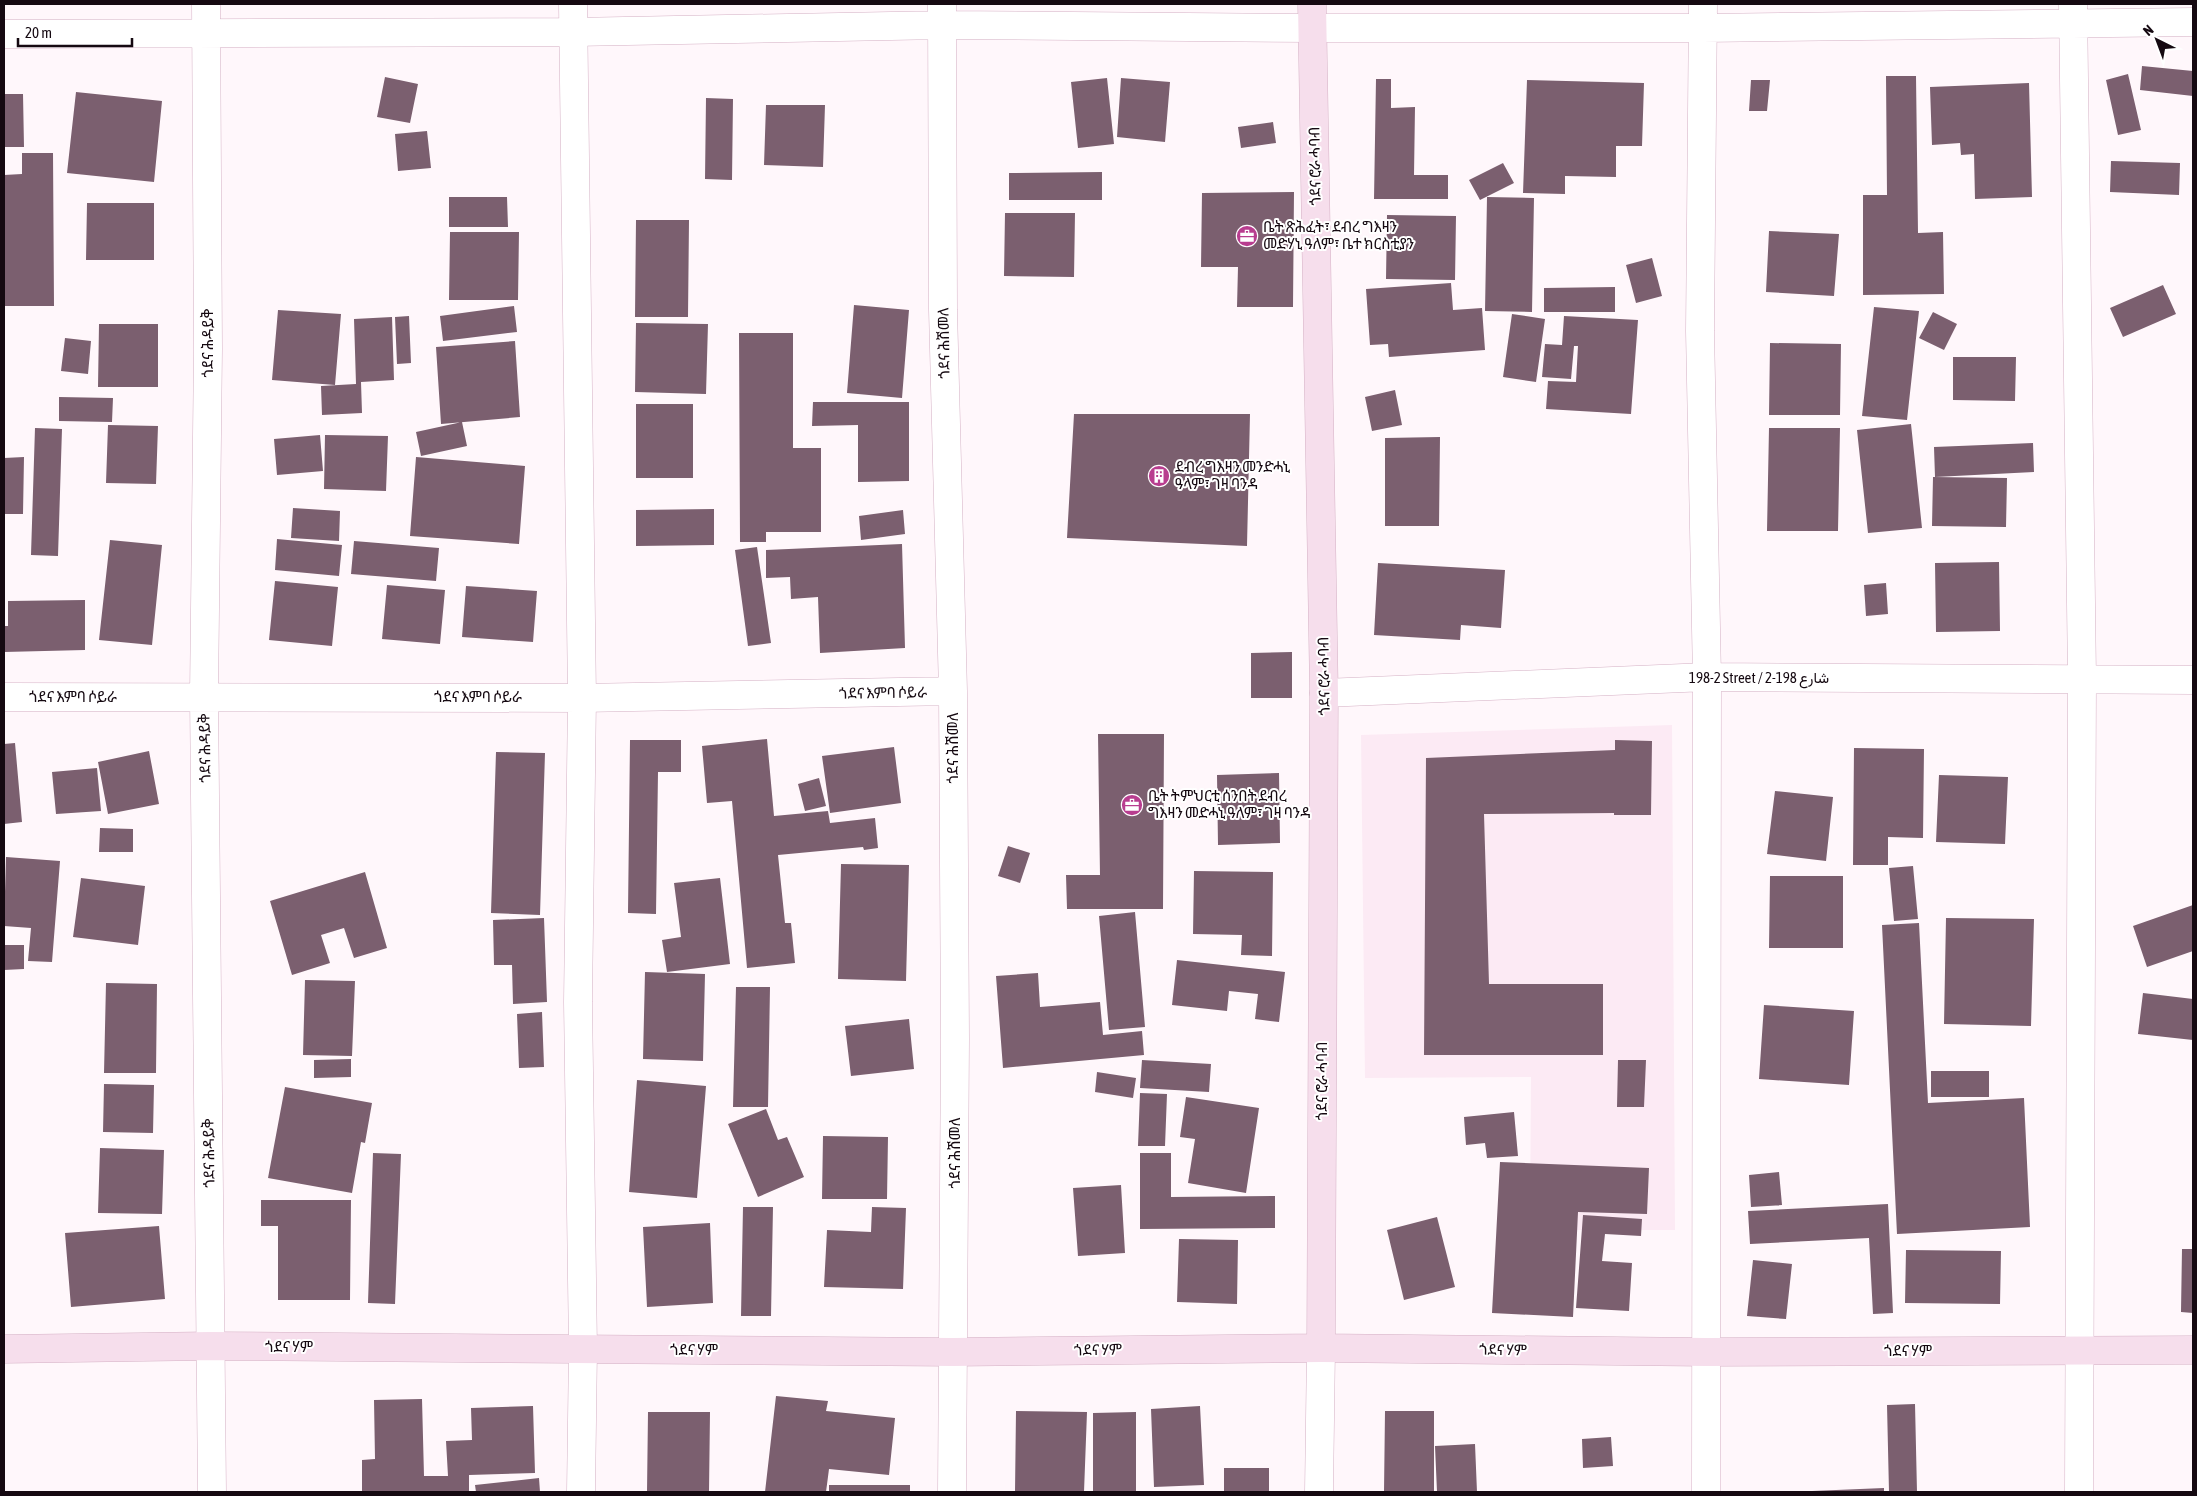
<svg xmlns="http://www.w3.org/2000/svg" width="2197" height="1496" viewBox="0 0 2197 1496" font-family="'Asap Condensed',Vazirmatn,'Noto Sans Ethiopic',sans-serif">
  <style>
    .built { fill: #fceaf4 }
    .building { fill: #7b5f6f }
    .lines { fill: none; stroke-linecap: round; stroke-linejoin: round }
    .street-casing { stroke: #d5b1c5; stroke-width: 29 }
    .secondary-casing { stroke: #d5b1c5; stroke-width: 29 }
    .street { stroke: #fff; stroke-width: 28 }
    .secondary { stroke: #f6deec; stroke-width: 28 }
    .labels { text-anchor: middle; stroke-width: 4; stroke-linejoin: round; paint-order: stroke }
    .street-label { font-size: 15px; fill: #150911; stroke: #fff }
    .poi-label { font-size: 15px; fill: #150911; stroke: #fff; text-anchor: start }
  </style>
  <rect width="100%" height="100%" fill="#fff7fb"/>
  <path class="built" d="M1672,725L1675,1230H1530L1531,1077L1365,1078L1361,735Z"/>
  <path class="building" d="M2142,66L2193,71V96L2140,90Z
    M2128,74L2141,130L2118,135L2106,80Z
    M1886,76H1916L1918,233L1943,232L1944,294L1863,295V195H1887Z
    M385,77L418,84L410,123L377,117Z
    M1107,78L1114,144L1078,148L1071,82Z
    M1121,78L1170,82L1165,142L1117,137Z
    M1376,79H1391V108L1415,107L1414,175H1448V199H1374Z
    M1527,80L1644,83L1642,146H1616V177L1565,176V194L1523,193Z
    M1751,80H1770L1767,111H1749Z
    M2029,83L2032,197L1975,199L1974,154L1961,155L1960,143L1932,145L1930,87Z
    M76,92L162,101L154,182L67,173Z
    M4,94H23L24,147H4Z
    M706,98L733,99L732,180L705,179Z
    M766,105H825L823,167L764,165Z
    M1273,122L1276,143L1241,148L1238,127Z
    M427,131L431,168L398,171L395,134Z
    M22,153H53L54,306H4V175L22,174Z
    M2111,161L2180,163L2179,195L2110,192Z
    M1503,163L1514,183L1480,200L1469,180Z
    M1102,172V200H1009V173Z
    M1294,192L1293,307H1237L1238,267H1201L1202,193Z
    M449,197H507L508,227H449Z
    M1487,197L1534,198L1532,312L1485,311Z
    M87,203H154V260H86Z
    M1005,213H1075L1074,277L1004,276Z
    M1387,215L1456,216L1455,280L1386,279Z
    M636,220H689L688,317H635Z
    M1769,231L1839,234L1834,296L1766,292Z
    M450,232H519L518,300H449Z
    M1652,258L1662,296L1636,303L1626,265Z
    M1451,283L1453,310L1482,308L1485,350L1389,357L1388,344L1370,345L1366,289Z
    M2163,285L2176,314L2123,337L2110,308Z
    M1615,287V312H1544V288Z
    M854,305L909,310L902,398L847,393Z
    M514,306L517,332L443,341L440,316Z
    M1874,307L1919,311L1907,420L1862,416Z
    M278,310L341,314L335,385L272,380Z
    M1933,312L1957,324L1944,350L1919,338Z
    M1512,314L1545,319L1536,382L1503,377Z
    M409,316L411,363L397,364L395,317Z
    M1564,316L1638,320L1631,414L1546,409L1548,381L1576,382L1578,346H1574L1571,379L1542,377L1545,344L1562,345Z
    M392,317L394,380L361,382L362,413L322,415L321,386L356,384L354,319Z
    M636,323L708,324L706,394L635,392Z
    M99,324H158V387H98Z
    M739,333H793V448H821V532H766V542H740Z
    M65,338L91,341L88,374L61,371Z
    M515,341L520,417L441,424L436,347Z
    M1770,343L1841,344L1840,415H1769Z
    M1953,357H2016L2015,401L1953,400Z
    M1395,390L1402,425L1372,431L1365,397Z
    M59,397L113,398L112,422L59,421Z
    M813,402H909V481L858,482V425L812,426Z
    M636,404H693V478H636Z
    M1074,414H1250L1247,546L1067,538Z
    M462,422L467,446L421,456L416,432Z
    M1911,424L1922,528L1868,533L1857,430Z
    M108,425L158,426L156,484L106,483Z
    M35,428L62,429L58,556L31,555Z
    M1769,428H1840L1838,531H1767Z
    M320,435L323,471L277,475L274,439Z
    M325,435L388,436L386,491L324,489Z
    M1440,437L1439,526H1385V438Z
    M2033,443L2034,472L1935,477L1934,447Z
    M24,457L23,514H4V458Z
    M416,457L525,466L519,544L410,536Z
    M1933,477L2007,478L2006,527L1932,526Z
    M293,508L340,511L339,541L291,538Z
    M714,509V545L636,546V510Z
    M903,510L905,534L861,540L859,516Z
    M277,539L342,545L339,576L275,570Z
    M110,540L162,545L152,645L99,640Z
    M354,541L439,548L436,581L351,574Z
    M902,544L905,648L820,653L818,597L791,599L790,577L766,578V550Z
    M757,547L771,643L748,646L735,550Z
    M1999,562L2000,631L1936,632L1935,563Z
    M1378,563L1505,570L1501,628L1461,625L1460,640L1374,635Z
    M275,581L338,587L332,646L269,640Z
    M1886,583L1888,614L1866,616L1864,585Z
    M387,585L445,590L440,644L382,639Z
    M466,586L537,591L533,642L462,637Z
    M85,600V650L4,652V626H8V601Z
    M1292,652V698H1251V653Z
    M1098,734H1164L1163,909H1067L1066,875H1100Z
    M767,739L774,816L828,811L830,823L875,818L878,848L864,850L863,847L778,855L785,923H791L795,963L747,968L732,801L707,803L702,746Z
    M630,740H681V772H658L656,914L628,913Z
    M1615,740L1652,741L1651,815H1614V813L1484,814L1489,984H1603V1055H1424L1426,758L1615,750Z
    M15,743L22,822L4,824V744Z
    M894,747L901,803L830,813L822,756Z
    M1854,748L1924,749L1923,838L1888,837V865H1853Z
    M149,751L159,804L108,814L98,762Z
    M496,752L545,753L540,915L491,913Z
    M97,768L101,811L56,814L52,772Z
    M1279,773L1280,843L1218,845L1217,775Z
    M1939,775L2008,777L2005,844L1936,842Z
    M819,778L826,806L805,811L798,784Z
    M1775,791L1833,797L1826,861L1767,854Z
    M100,828L133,829V852H99Z
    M1008,846L1030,853L1020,883L998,876Z
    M6,857L60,861L52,962L28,961L31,928L4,926Z
    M841,864L909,865L906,981L838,979Z
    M1913,866L1918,919L1894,921L1889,868Z
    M1194,871L1273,872L1272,956L1241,955L1242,935L1193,934Z
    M365,872L387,948L354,958L344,928L321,935L330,963L292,975L270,901Z
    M1770,876H1843V948H1769Z
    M81,878L145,886L138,945L73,937Z
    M720,878L730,964L667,972L662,940L681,937L674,883Z
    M2193,905V951L2147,967L2133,926Z
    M1135,912L1145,1027L1109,1030L1099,916Z
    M544,918L547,1002L513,1004L512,965H494L493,920Z
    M1946,918L2034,919L2031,1026L1944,1024Z
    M1919,923L1928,1103L2024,1098L2030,1227L1897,1234L1882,925Z
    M4,945H24V969L4,970Z
    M1177,960L1285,972L1279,1022L1255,1019L1258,994L1229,991L1227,1011L1172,1005Z
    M645,972L705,974L703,1061L643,1059Z
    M1038,973L1040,1007L1100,1002L1103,1035L1142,1031L1144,1055L1003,1068L996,976Z
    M305,980L355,981L352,1056L303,1055Z
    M106,983L157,984L156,1073H104Z
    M736,987H770L768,1107H733Z
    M2143,993L2193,999V1040L2138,1034Z
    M1764,1005L1854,1011L1849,1085L1759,1079Z
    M542,1012L544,1067L519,1068L517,1014Z
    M909,1019L914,1069L851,1076L845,1026Z
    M351,1059V1077L314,1078V1060Z
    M1142,1060L1211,1064L1209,1092L1140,1088Z
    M1618,1060H1646L1644,1107H1617Z
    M1931,1071H1989V1097H1931Z
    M1097,1072L1136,1078L1133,1098L1095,1092Z
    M637,1080L706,1086L697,1198L629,1192Z
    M104,1084L154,1085L153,1133L103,1132Z
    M285,1087L372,1103L365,1143L361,1142L352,1193L268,1178Z
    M1140,1093L1167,1094L1165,1146H1138Z
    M1186,1097L1259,1108L1246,1193L1188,1183L1195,1139L1180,1137Z
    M766,1109L778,1140L787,1137L804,1177L758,1197L728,1124Z
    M1514,1112L1518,1156L1487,1158L1485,1143L1466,1145L1464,1117Z
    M823,1136L888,1137L887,1199H822Z
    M100,1148L164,1150L162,1214L98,1213Z
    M373,1153L401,1154L395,1304L368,1303Z
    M1140,1153H1171V1197L1275,1196V1228L1140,1229Z
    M1500,1162L1649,1168L1647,1214L1578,1212L1573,1317L1492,1313Z
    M1779,1172L1782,1205L1751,1207L1749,1175Z
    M1121,1185L1125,1253L1078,1256L1073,1188Z
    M261,1200H351L350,1300H278V1226H261Z
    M1888,1204L1893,1313L1873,1314L1869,1238L1750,1244L1748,1211Z
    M743,1207H773L771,1316H741Z
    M872,1207L906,1208L903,1289L824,1287L827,1230L871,1232Z
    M1583,1215L1642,1219L1641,1236L1605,1234L1602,1261L1632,1263L1629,1311L1576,1308Z
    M1437,1217L1455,1287L1404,1300L1387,1230Z
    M710,1223L713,1303L647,1307L643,1227Z
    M159,1226L165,1299L71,1307L65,1233Z
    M1179,1239L1238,1240L1237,1304L1177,1302Z
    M2182,1249H2193V1313L2181,1312Z
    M1906,1250L2001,1251L2000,1304L1905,1303Z
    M1753,1260L1792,1264L1786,1319L1747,1316Z
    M776,1396L828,1401L826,1411L895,1418L889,1475L829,1469L826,1492H765Z
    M422,1399L424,1476H448L446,1441L472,1440L471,1408L533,1406L535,1473L469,1475V1492H362V1460L375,1459L374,1400Z
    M1915,1404L1917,1492H1889L1887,1405Z
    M1200,1406L1204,1485L1154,1487L1151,1409Z
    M1016,1411L1087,1412L1084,1492H1015Z
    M1385,1411H1434V1492H1384Z
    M648,1412H710L709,1492H647Z
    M1136,1412V1492H1093V1413Z
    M1611,1437L1613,1466L1583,1468L1582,1439Z
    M1475,1444L1477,1492H1437L1435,1446Z
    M1224,1468H1269V1492H1224Z
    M539,1478L540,1492H476L475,1485Z
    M829,1485H910V1492H829Z
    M1884,1488V1492H1812V1491Z"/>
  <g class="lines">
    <g class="street-casing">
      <path id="street" d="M206,4L208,349L204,696L212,1492
        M573,4L582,698L578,1002L583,1349L581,1492
        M942,4L943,310L953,691L955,1039L952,1492
        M1703,4L1700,331L1707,677L1706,1492
        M2073,4L2082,678L2079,1492
        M4,34L573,32L942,25L1312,28H1703L2193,22
        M1324,693L1707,677L2193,680
        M4,697L582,698L953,691
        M1319,1492L1321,1348"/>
    </g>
    <g class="secondary-casing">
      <path id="secondary" d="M1312,4L1324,693L1321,1348
        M4,1349L210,1346L953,1352L1321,1348L1706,1352L2193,1350"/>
    </g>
    <use href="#street" class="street"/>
    <use href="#secondary" class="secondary"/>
  </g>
  <defs>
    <g id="office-disc" transform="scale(1.125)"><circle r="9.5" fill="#b83d8f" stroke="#fff"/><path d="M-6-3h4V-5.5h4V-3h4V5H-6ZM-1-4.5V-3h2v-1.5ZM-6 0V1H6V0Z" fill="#fff"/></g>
    <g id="building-disc" transform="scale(1.125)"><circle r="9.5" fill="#b83d8f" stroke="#fff"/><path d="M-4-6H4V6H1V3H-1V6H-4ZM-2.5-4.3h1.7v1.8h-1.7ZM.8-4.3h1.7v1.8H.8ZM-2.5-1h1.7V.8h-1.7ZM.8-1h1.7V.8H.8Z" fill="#fff"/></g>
  </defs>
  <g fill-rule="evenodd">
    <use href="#office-disc" x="1247" y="236"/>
    <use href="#building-disc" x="1159" y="476"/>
    <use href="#office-disc" x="1132" y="805"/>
  </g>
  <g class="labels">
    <g class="street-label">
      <text transform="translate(1315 166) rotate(-91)" y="5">ጎደና ሮራ ሓባብ</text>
      <text transform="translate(208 343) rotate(-90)" y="5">ጎደና ሕዳይቅ</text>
      <text transform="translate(944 343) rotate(-91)" y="5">ጎደና ሕሽመለ</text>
      <text transform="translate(1324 676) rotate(-91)" y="5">ጎደና ሮራ ሓባብ</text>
      <text x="1759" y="683">198-2 Street / شارع 198-2</text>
      <text transform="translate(883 693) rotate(-1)" y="5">ጎደና እምባ ሶይራ</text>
      <text x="73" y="702">ጎደና እምባ ሶይራ</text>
      <text x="478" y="702">ጎደና እምባ ሶይራ</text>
      <text transform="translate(205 748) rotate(-91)" y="5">ጎደና ሕዳይቅ</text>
      <text transform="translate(953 748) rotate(-90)" y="5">ጎደና ሕሽመለ</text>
      <text transform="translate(1322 1081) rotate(-90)" y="5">ጎደና ሮራ ሓባብ</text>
      <text transform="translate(209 1153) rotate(-91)" y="5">ጎደና ሕዳይቅ</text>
      <text transform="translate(955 1153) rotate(-90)" y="5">ጎደና ሕሽመለ</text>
      <text x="289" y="1352">ጎደና ሃም</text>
      <text x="694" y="1355">ጎደና ሃም</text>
      <text transform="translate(1098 1350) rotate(-1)" y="5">ጎደና ሃም</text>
      <text transform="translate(1503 1350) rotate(1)" y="5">ጎደና ሃም</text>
      <text x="1908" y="1356">ጎደና ሃም</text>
    </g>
    <g class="poi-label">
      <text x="1263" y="232">ቤት ጽሕፈት፣ ደብረ ግእዛን<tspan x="1263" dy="17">መድሃኒ ዓለም፣ ቤተ ክርስቲያን</tspan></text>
      <text x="1175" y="472">ደብረ ግእዛን መንድሓኒ<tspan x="1175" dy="17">ዓላም፣ ገዛ ባንዳ</tspan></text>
      <text x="1148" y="801">ቤት ትምህርቲ ሰንበት ደብረ<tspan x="1148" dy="17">ግእዛን መድሓኒ ዓለም፣ ገዛ ባንዳ</tspan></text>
    </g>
  </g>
  <rect width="2197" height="1496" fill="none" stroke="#150911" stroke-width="10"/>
  <g transform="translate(2157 40) rotate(318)" stroke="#ffffff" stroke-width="4" paint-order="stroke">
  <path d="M0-4L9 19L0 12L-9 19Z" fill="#150911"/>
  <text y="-8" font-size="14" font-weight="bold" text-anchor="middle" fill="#150911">N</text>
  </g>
  <path d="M18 38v8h114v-8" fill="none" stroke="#150911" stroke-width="2.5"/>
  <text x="25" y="38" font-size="15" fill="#150911" stroke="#ffffff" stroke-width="4" paint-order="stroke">20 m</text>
</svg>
